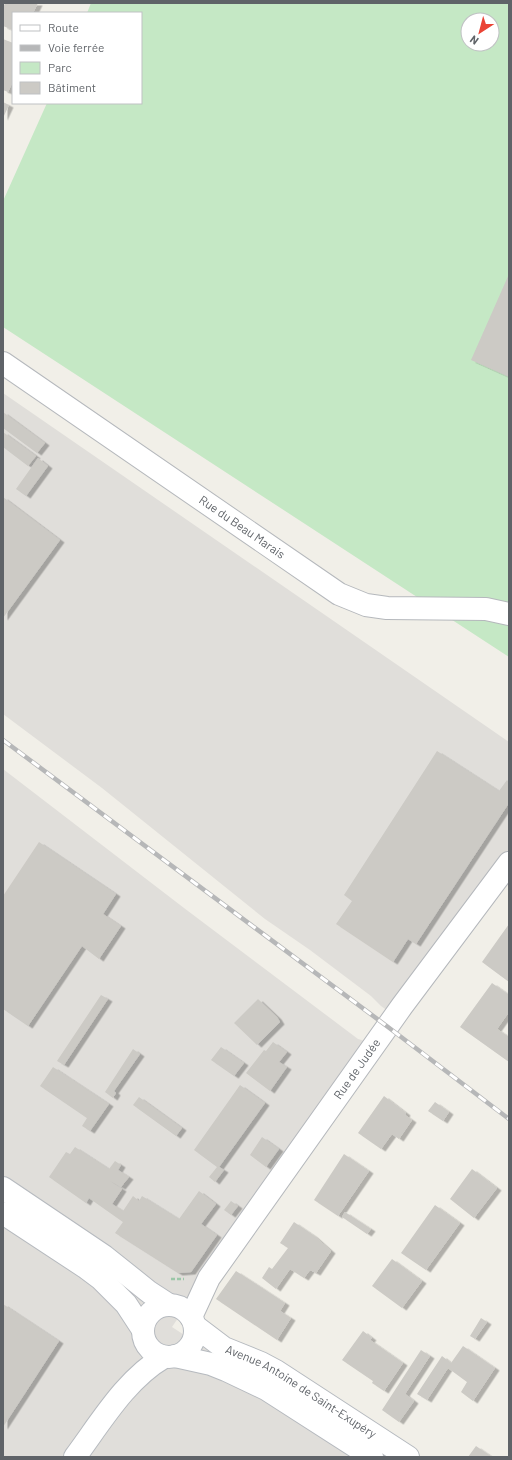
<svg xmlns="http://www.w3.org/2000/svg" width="512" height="1460" viewBox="0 0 512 1460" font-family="Barlow,sans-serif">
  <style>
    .industrial { fill: #e0deda }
    .green { fill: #c5e8c5; fill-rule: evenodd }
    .building { fill: #cccac5; filter: url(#shadow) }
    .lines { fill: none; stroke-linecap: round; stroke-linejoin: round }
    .minor-casing { stroke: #b5b8bc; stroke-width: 24 }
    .secondary-casing { stroke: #b6babf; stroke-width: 24 }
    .path { stroke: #9cc7a9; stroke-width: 2.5; stroke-dasharray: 4 2; stroke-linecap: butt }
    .minor { stroke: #fff; stroke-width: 22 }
    .secondary { stroke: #fff; stroke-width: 22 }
    .rail-casing { stroke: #b6b7b8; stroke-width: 4.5 }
    .rail { stroke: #fff; stroke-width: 3; stroke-dasharray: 9; stroke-linecap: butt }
    .labels { text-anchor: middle; stroke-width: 3; stroke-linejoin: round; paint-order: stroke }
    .street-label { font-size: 12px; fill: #5f6368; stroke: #fff }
  </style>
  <defs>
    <filter id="shadow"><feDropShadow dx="4.5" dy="2.5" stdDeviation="0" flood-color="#0004"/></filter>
  </defs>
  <rect width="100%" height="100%" fill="#f1efe8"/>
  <path class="industrial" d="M3,393L509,742V853L395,1016L381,1006L371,996L310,950L265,919L102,788L3,714Z
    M3,769L184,908L358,1039L365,1041L172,1327L224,1361L300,1397L388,1457H3Z"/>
  <path class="green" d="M91,3H509V657L3,327V201L47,103H141V13H87ZM468,20H492V44H468Z"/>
  <path class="building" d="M5,3H38L33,13H13V30L3,26V8Z
    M3,39L13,43V81L8,92L3,90Z
    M3,102L9,105L3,118Z
    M509,274V377L471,360Z
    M3,412L45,443L37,453L3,428Z
    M3,432L36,456L28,466L3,447Z
    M38,458L48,466L26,496L16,489Z
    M3,497L60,540L3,618Z
    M437,751L499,791L507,780L509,782V803L416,944L408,939L393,962L336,924L352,901L344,895Z
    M39,842L116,894L103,914L121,926L99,959L82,946L28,1026L3,1009V896Z
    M509,924V982L482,962Z
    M492,983L509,995V1012L497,1029L509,1037V1062L460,1027Z
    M101,995L108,999L64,1065L57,1061Z
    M258,999L277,1017L280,1022L257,1045L234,1023Z
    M273,1042L287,1052L279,1062L287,1067L270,1091L246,1073L264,1050L266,1051Z
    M221,1047L244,1063L234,1076L211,1060Z
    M133,1049L140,1054L114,1091L116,1093L113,1098L105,1092Z
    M53,1067L109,1104L90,1131L82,1126L87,1118L40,1086Z
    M240,1085L265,1103L219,1167L224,1170L215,1182L209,1177L217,1167L194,1150Z
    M384,1096L406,1113L405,1115L412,1120L399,1139L392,1134L381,1149L358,1133Z
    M139,1097L182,1128L176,1136L133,1105Z
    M435,1102L449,1112L443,1121L428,1111Z
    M262,1137L279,1149L266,1167L250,1155Z
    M75,1147L109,1169L115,1161L121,1165L118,1170L129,1177L121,1187L110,1181L122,1189L112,1204L123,1211L133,1196L139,1201L142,1196L179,1219L199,1191L216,1204L201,1224L217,1235L191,1272L178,1273L115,1233L123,1222L89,1198L86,1203L49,1177L66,1152L70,1154Z
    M344,1154L369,1171L338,1216L314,1200Z
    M472,1169L497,1188L474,1218L450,1199Z
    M231,1201L238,1206L231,1215L224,1210Z
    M435,1205L460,1223L426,1270L401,1253Z
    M345,1212L371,1229L367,1234L342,1217Z
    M294,1222L313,1235L331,1251L316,1273L310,1270L304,1278L290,1269L276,1289L262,1278L269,1267L272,1269L288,1248L280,1243Z
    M392,1259L422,1281L402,1308L372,1286Z
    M236,1271L285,1303L280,1311L291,1318L277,1340L216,1299Z
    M3,1304L59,1341L3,1427Z
    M481,1318L487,1322L475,1339L470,1336Z
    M363,1331L372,1338L370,1340L403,1363L384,1391L372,1383L373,1381L342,1360Z
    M463,1346L495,1368L473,1401L461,1392L467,1382L448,1368L427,1400L417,1394L442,1356L451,1363Z
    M421,1350L430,1356L405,1394L414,1401L399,1422L382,1410Z
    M476,1446L492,1457H468Z"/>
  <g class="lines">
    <g class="minor-casing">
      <g id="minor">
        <path id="s1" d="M3,363L339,594L366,605L387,608L486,609L509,614"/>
        <path id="s2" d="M191,1317L209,1278L402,1006L509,863"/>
      </g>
    </g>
    <g class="secondary-casing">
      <g id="secondary">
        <path d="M3,1188L104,1256L149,1292L169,1305"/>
        <path d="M3,1213L85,1267L101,1279L126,1304L143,1330"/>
        <circle cx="169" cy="1331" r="26"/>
        <path id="s3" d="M195,1326L224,1348L261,1363L276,1371L408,1457"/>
        <path d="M175,1356L211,1364L226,1370L266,1389L372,1457"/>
        <path d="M75,1457C101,1422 126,1379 164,1357"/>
      </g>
    </g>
    <path class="path" d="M171,1279H184"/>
    <use href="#minor" class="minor"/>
    <use href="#secondary" class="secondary"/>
    <g class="rail-casing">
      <path id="rail" d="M3,740L388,1027L509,1119"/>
    </g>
    <use href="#rail" class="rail"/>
  </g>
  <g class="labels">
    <g class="street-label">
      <text dy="4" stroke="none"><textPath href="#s1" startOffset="290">Rue du Beau Marais</textPath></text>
      <text dy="4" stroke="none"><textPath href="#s2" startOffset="299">Rue de Judée</textPath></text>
      <text dy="4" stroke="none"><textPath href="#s3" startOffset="125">Avenue Antoine de Saint-Exupéry</textPath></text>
    </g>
  </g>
  <rect width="512" height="1460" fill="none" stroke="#5f6368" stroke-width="8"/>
  <rect x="12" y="12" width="130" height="92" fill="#ffffff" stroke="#bfc1c3"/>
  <rect x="20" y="25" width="20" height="6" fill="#ffffff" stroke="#bfc1c3"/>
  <text x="48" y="32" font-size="12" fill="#5f6368">Route</text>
  <rect x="20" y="45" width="20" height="6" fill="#b6b7b8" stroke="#bfc1c3"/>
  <text x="48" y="52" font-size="12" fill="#5f6368">Voie ferrée</text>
  <rect x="20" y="62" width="20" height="12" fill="#c5e8c5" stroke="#bfc1c3"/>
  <text x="48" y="72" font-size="12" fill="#5f6368">Parc</text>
  <rect x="20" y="82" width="20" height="12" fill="#cccac5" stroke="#bfc1c3"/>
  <text x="48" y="92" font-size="12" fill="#5f6368">Bâtiment</text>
  <g transform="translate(480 32) rotate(216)"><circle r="19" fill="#ffffff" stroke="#bfc1c3"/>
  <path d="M0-3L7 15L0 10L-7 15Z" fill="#ea4335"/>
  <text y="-6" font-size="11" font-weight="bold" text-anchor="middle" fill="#5f6368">N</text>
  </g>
</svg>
